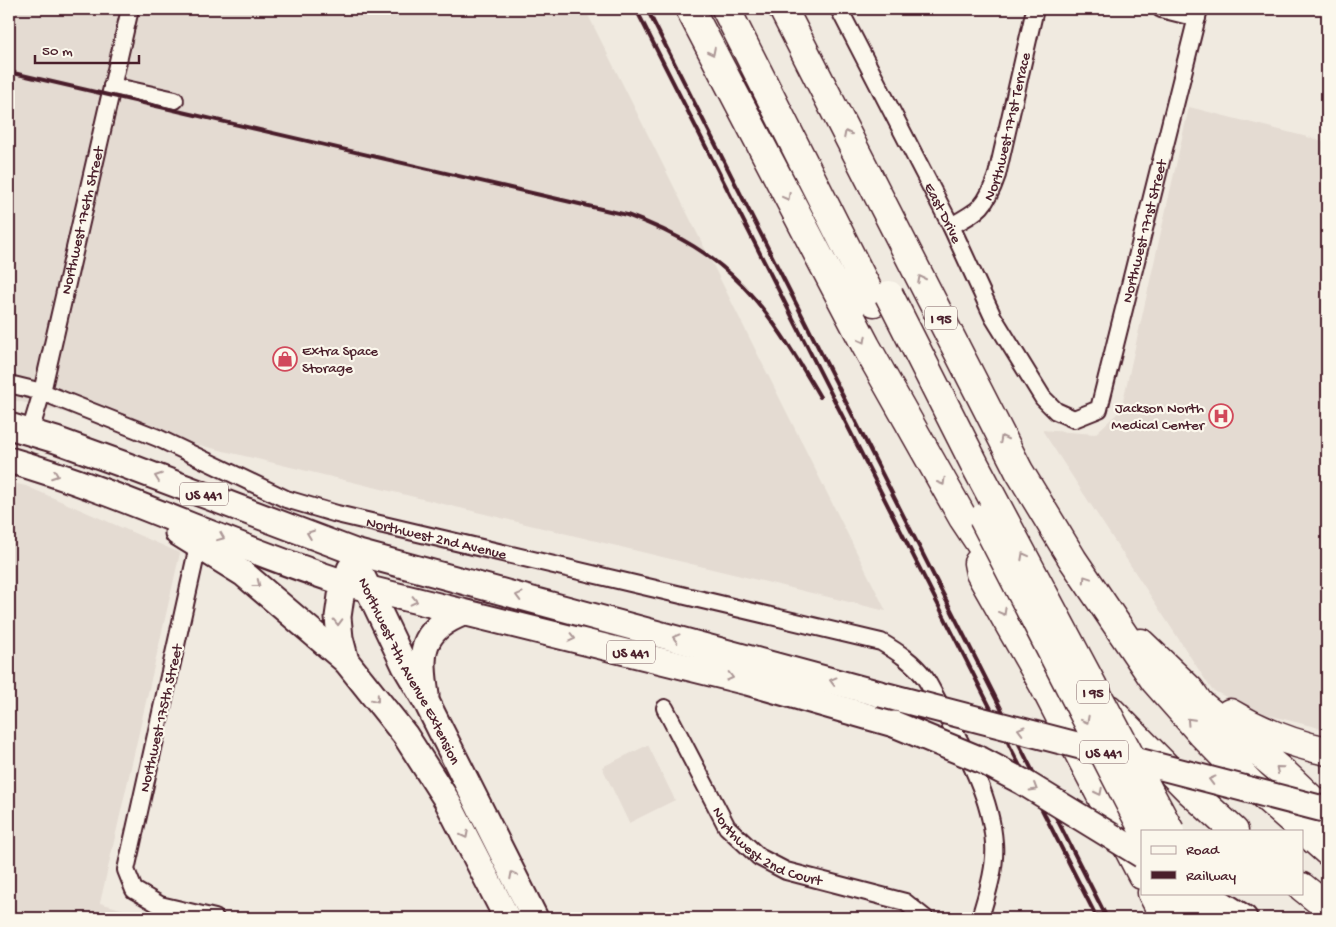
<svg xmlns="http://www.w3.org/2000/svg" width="1336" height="927" viewBox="0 0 1336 927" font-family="'Gochi Hand',sans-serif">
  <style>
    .built { fill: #e4dbd2 }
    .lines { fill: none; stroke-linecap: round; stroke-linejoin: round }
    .street-casing { stroke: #4a1f2b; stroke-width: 20 }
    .primary-casing { stroke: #4a1f2b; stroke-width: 29 }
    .highway-casing { stroke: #4a1f2b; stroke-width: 31 }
    .street { stroke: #fbf7ec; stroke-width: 16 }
    .primary { stroke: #fbf7ec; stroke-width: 25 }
    .highway { stroke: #fbf7ec; stroke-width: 28 }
    .rail { stroke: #4a1f2b; stroke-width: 4 }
    .primary-bridge-casing { stroke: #4a1f2b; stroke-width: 29; stroke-linecap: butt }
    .highway-bridge-casing { stroke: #4a1f2b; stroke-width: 31; stroke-linecap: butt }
    .primary-bridge { stroke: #fbf7ec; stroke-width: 25 }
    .highway-bridge { stroke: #fbf7ec; stroke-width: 28 }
    .oneway { stroke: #ab9695 }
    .labels { text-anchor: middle; stroke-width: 4.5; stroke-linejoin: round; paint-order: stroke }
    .shield { fill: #fbf7ec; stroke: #7f6065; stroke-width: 1 }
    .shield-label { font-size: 14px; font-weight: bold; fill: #4a1f2b }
    .street-label { font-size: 15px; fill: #4a1f2b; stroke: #fbf7ec }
    .poi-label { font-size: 15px; fill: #4a1f2b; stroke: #fbf7ec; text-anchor: start }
  </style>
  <rect width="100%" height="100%" fill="#f0eae0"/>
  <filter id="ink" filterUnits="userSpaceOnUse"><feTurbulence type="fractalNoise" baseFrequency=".02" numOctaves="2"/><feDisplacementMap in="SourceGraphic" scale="10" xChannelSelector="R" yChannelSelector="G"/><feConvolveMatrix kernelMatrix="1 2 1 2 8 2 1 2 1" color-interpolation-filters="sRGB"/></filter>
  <g filter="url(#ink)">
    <path class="built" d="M9,9H585L886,611L9,399Z
      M1189,107L1327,142V730L1256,712L1212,690L1042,430L1095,434L1121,410Z
      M9,482L26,486L180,553L100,903L152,918H9Z
      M648,745L675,800L629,823L602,767Z"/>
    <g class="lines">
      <g class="street-casing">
        <g id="street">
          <path id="s1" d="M839,9L951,226L993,317L1043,398L1056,411L1074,419L1099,409L1199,9"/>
          <path d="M1161,9L1197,18"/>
          <path d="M112,86L175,100"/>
          <path id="s2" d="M951,226C980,210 986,207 997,175L1035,9"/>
          <path id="s3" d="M9,384L42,392L158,438L286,499L337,514L881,642C898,652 913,662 925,678C931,687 936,699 942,708C964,749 991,796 994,843C996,868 987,894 980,918"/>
          <path id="s4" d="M30,432L42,392L130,9"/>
          <path d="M198,546L126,870L134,890L160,905L215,918"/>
          <path id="s5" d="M665,708L727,827L759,857L786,871L905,902L925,918"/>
        </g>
      </g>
      <g class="primary-casing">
        <g id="primary">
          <path d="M9,426L56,440L125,465L355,552L880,694"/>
          <path d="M9,460C124,493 231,547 345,583L747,682L894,724"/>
          <path d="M178,533L244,574L346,661"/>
          <path d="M350,569L341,596L338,617L340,638L346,661L405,735L446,799L507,918"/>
          <path id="s6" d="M363,578L405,666L427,703L535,918"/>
          <path d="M426,695C420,654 419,630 463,613"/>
          <path d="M1205,893L1244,918"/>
        </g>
      </g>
      <g class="highway-casing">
        <path id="highway" d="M690,9L866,346L963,518L1005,581
          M726,9L874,302
          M783,9L1019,471L1073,560L1155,681L1202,734L1252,785L1327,851
          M978,563L980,573L1043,684L1142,875
          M1141,643L1190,690L1199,703L1286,775L1327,814
          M1109,709L1191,792L1234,831
          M1230,713C1260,731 1293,744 1327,751
          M1302,887L1327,907
          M1152,893L1165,918
          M1177,893L1190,918
          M1202,893L1215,918"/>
      </g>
      <use href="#street" class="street"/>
      <use href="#primary" class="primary"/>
      <use href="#highway" class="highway"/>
      <path class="rail" d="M636,9L1097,918
        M647,9L1107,918
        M9,72L627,215C732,253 765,304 820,397"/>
      <g class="primary-bridge-casing">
        <path id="primary-bridge" d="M880,694L1327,810
          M894,724L981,760L1023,782L1142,855"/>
      </g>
      <g class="highway-bridge-casing">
        <path id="highway-bridge" d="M889,295L975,465L1170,831
          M983,518L1144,831"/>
      </g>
      <use href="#primary-bridge" class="primary-bridge"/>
      <use href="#highway-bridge" class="highway-bridge"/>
    </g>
    <defs><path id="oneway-chevron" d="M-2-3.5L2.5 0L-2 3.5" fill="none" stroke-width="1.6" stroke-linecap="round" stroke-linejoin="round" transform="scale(1.25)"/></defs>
    <g class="oneway">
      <use href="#oneway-chevron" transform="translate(712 52) rotate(63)"/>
      <use href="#oneway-chevron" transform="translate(847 134) rotate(-117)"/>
      <use href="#oneway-chevron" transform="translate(787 197) rotate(62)"/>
      <use href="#oneway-chevron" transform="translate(921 279) rotate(-117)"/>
      <use href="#oneway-chevron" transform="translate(863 340) rotate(62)"/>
      <use href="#oneway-chevron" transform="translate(1003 439) rotate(-117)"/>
      <use href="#oneway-chevron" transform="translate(55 475) rotate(20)"/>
      <use href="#oneway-chevron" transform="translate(158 477) rotate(-160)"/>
      <use href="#oneway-chevron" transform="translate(942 482) rotate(60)"/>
      <use href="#oneway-chevron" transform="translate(310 534) rotate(-159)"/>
      <use href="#oneway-chevron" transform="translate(221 537) rotate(22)"/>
      <use href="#oneway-chevron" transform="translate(1024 556) rotate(-118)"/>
      <use href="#oneway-chevron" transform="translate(1086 579) rotate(-124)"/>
      <use href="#oneway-chevron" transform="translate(257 584) rotate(38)"/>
      <use href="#oneway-chevron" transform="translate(519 596) rotate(-165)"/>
      <use href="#oneway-chevron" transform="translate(414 601) rotate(13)"/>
      <use href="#oneway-chevron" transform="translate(1003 612) rotate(61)"/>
      <use href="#oneway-chevron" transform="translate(338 622) rotate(89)"/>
      <use href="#oneway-chevron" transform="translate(572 638) rotate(13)"/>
      <use href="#oneway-chevron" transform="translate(676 638) rotate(-165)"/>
      <use href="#oneway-chevron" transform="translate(730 677) rotate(14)"/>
      <use href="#oneway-chevron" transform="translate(833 681) rotate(-165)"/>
      <use href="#oneway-chevron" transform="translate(376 699) rotate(51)"/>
      <use href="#oneway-chevron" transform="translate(1086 720) rotate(62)"/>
      <use href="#oneway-chevron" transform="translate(1190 721) rotate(-133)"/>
      <use href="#oneway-chevron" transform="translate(1021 730) rotate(-165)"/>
      <use href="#oneway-chevron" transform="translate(1279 769) rotate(-140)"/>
      <use href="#oneway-chevron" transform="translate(1212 780) rotate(-165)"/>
      <use href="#oneway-chevron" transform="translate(1034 788) rotate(31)"/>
      <use href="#oneway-chevron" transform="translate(1099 792) rotate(63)"/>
      <use href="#oneway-chevron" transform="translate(465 835) rotate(63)"/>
      <use href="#oneway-chevron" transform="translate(513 875) rotate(-117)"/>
    </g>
  </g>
  <defs>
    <g id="shop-ring" transform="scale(1.25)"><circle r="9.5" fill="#fbf7ec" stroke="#d1495b" stroke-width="1.5"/><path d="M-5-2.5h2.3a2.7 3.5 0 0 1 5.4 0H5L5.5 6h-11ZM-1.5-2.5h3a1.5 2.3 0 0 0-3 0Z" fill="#d1495b"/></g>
    <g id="hospital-ring" transform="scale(1.25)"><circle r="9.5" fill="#fbf7ec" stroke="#d1495b" stroke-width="1.5"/><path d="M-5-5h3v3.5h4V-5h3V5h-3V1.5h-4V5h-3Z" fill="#d1495b"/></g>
  </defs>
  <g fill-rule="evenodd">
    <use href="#shop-ring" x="285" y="359"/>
    <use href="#hospital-ring" x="1221" y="416"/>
  </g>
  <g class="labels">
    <g class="shield">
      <rect x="925" y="306.5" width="32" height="23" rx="4"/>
      <rect x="180" y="482.5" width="48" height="23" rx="4"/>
      <rect x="607" y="640.5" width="48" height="23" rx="4"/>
      <rect x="1077" y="680.5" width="32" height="23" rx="4"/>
      <rect x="1080" y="740.5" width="48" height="23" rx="4"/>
    </g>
    <g class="shield-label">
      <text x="941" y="323">I 95</text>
      <text x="204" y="499">US 441</text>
      <text x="631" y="657">US 441</text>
      <text x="1093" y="697">I 95</text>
      <text x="1104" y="757">US 441</text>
    </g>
    <g class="street-label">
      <text dy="5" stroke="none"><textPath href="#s2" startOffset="121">Northwest 171st Terrace</textPath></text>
      <text dy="5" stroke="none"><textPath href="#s1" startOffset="229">East Drive</textPath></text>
      <text dy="5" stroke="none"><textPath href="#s4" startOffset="218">Northwest 176th Street</textPath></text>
      <text dy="5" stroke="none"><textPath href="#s1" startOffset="688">Northwest 171st Street</textPath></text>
      <text dy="5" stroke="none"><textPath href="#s3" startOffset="456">Northwest 2nd Avenue</textPath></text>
      <text dy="5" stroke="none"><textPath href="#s6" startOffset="104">Northwest 7th Avenue Extension</textPath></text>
      <text transform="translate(160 718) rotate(-77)" y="5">Northwest 175th Street</text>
      <text dy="5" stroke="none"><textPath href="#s5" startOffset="179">Northwest 2nd Court</textPath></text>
    </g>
    <g class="poi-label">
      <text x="302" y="355">Extra Space<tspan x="302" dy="17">Storage</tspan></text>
      <text x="1204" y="412" text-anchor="end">Jackson North<tspan x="1204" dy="17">Medical Center</tspan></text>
    </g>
  </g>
  <rect width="1336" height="927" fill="none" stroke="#fbf7ec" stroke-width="30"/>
  <rect x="15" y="15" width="1306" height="897" fill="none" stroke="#4a1f2b" stroke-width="2" filter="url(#ink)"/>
  <rect x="1141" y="830" width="162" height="65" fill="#fbf7ec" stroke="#b4a19f"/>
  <rect x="1151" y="846" width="25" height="8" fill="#fbf7ec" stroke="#b4a19f"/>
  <text x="1186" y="854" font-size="15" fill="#4a1f2b">Road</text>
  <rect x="1151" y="871" width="25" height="8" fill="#4a1f2b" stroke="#b4a19f"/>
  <text x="1186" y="880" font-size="15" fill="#4a1f2b">Railway</text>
  <path d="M35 55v8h104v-8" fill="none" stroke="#4a1f2b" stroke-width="2.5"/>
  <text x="42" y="55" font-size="15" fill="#4a1f2b" stroke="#fbf7ec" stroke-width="4" paint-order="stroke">50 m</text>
</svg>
